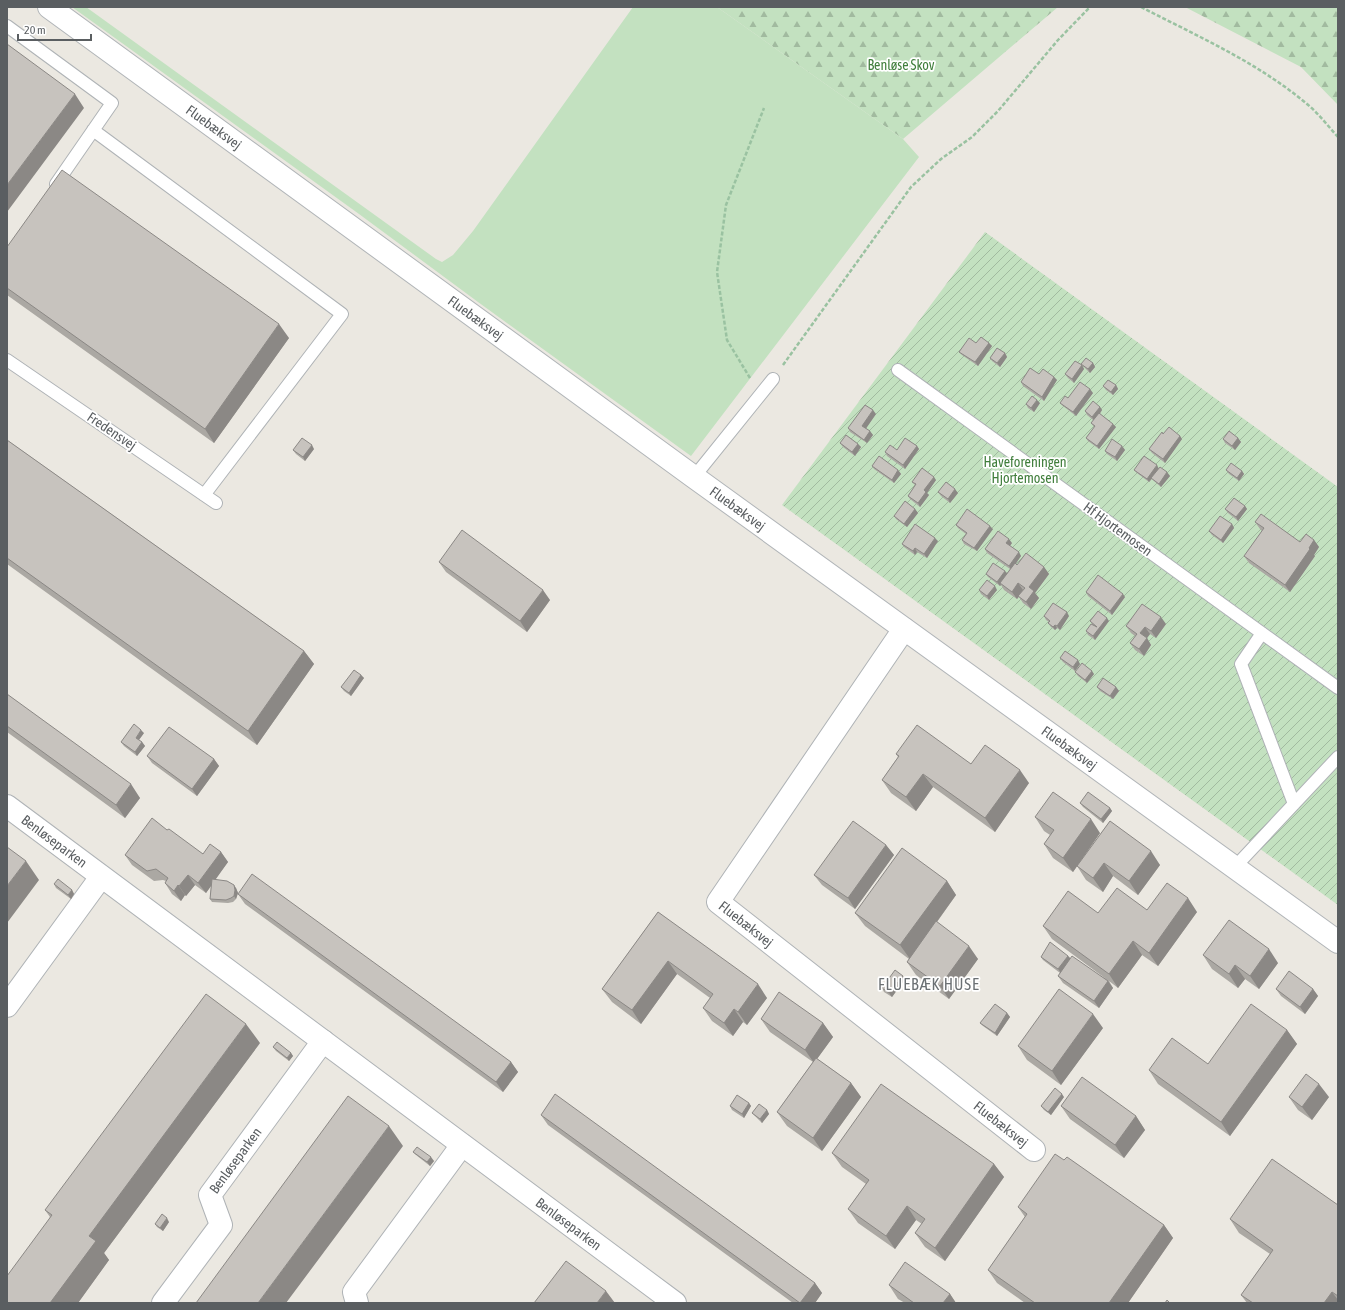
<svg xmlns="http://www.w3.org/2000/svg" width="1345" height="1310" viewBox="0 0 1345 1310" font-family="'Asap Condensed',sans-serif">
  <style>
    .forest { fill: url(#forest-firs) }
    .park { fill: #c3e1c0 }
    .garden { fill: url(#garden-furrows) }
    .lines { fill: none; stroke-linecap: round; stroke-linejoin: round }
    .lane-casing { stroke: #afb3b6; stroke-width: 14 }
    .street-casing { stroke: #afb3b6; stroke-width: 24 }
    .secondary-casing { stroke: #b1b5b8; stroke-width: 24 }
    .path { stroke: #9ac2a1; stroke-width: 2.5; stroke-dasharray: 4 2; stroke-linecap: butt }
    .lane { stroke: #fff; stroke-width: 12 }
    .street { stroke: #fff; stroke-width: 22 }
    .secondary { stroke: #fff; stroke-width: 22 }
    .wall { fill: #aba8a3 }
    .shaded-wall { fill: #8b8885 }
    .building { fill: #c7c3be; stroke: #8b8885 }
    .labels { text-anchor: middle; stroke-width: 3.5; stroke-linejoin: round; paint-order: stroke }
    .park-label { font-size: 14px; fill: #407e3c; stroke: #fff }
    .street-label { font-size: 14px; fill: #5a5e61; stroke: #fff }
    .quarter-label { font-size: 16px; letter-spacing: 1px; fill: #6b7073; stroke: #fff }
  </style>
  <defs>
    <pattern id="forest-firs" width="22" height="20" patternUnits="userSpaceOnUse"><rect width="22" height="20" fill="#c3e1c0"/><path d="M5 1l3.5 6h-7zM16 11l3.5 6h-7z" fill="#a1ba9f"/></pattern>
    <pattern id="garden-furrows" width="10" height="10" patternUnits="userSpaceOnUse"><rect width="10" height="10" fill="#c3e1c0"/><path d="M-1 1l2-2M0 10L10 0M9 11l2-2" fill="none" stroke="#a1ba9f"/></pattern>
  </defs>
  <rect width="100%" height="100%" fill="#ebe8e1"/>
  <path class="forest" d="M717,7H1058L903,139Z
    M1185,7H1338V105L1301,67Z"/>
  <path class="park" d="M72,7H86L436,259L442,262L453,255L473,231L633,7H717L903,139L919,157L691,456L478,302L359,214Z"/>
  <path class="garden" d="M985,232L1338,487V905L782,505Z"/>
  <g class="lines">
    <g class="lane-casing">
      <path id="lane" d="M7,26L112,103L56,184
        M93,130L342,314L204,495
        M7,360L216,503
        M898,370L1338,688
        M694,477L773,379
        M1262,633L1241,664L1294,804
        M1234,868L1338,757"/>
    </g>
    <g class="street-casing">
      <g id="street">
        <path id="s1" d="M904,629L718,902L1034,1150"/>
        <path id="s2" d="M7,806L675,1303"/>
        <path d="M7,1006L101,877"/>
        <path id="s3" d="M163,1303L221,1225L210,1195L323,1041"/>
        <path d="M357,1303L354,1292L462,1145"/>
      </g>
    </g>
    <g class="secondary-casing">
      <g id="secondary">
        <path id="s4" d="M49,7L694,477L1338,942"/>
      </g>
    </g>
    <path class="path" d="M1141,7C1197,36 1257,62 1307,104C1318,113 1328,126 1338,137
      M783,365L911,187L941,159L972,137L998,111L1058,40L1090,7
      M750,378L727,340L717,272L726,205L764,108"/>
    <use href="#lane" class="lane"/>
    <use href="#street" class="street"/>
    <use href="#secondary" class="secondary"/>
  </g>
  <path class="wall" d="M7,247L289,338L214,443L7,295Z
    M976,343H989L992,346L978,366L962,355L959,352Z
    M1005,353L1007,357L1000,367L992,361L990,358Z
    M1093,363L1095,367L1090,373L1081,364Z
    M1082,365L1084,369L1074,383L1068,378L1065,374Z
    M1039,374L1054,377L1057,380L1044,401L1023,386L1021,382Z
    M1116,385L1118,389L1113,395L1106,390L1103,386Z
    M1093,393L1076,416L1063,406L1060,403L1068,398Z
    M1040,403L1034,412L1028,408L1026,404Z
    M1100,407L1102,410L1100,414L1116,427L1099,449L1088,441L1086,438L1094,427L1091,423L1093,420L1087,415L1085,411Z
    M876,414L866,428L873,435L867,443L850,432L848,428Z
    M1163,434L1180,436L1182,439L1165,463L1152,453L1149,449Z
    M1238,438L1241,442L1235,450L1225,443L1223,439Z
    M7,440L304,651L314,664L257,745L7,564Z
    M840,443L858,444L861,447L855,456L843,447Z
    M917,446L919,449L905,469L887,456L885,452Z
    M1122,446L1125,450L1117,461L1107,454L1105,451Z
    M314,449L305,461L296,454L293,450Z
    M872,466L898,470L901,474L894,483L874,469Z
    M1159,468L1170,476L1161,487L1154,481L1152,479L1149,482L1137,473L1134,470Z
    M1226,470L1242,471L1244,474L1239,481L1229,474Z
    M936,480L927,493L929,495L920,507L910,499L908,496L915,485L912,482Z
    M938,492L958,493L950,503L941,496Z
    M1245,506L1247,509L1238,521L1228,513L1225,509Z
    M915,509L918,513L907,527L896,519L894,516Z
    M1255,522L1300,542L1314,540L1319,547L1314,555L1315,556L1290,592L1249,563L1244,556L1262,531L1260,529Z
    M1232,524L1234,528L1223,543L1212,535L1209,531Z
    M956,525L993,529L977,551L964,544L962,540L966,534L958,528Z
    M938,541L927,558L917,552L915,555L904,547L902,544Z
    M1012,543L1010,546L1021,556L1016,564L1017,565L1044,567L1049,574L1035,593L1039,598L1031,609L1023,603L1019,597L1017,599L1004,590L1001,585L1000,586L988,577L986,574L1007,573L1010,569L987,553L985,549Z
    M439,562L550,600L527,632L446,572Z
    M979,590H997L989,600L981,594Z
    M1086,592L1125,597L1112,615L1088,596Z
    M1044,616H1069L1060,630L1057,628L1055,630L1051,627L1048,623L1049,622L1046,620Z
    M1090,621H1109L1095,640L1088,635L1086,631L1092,624Z
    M1166,624L1156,638L1150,634L1147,638L1151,645L1144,656L1135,650L1130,643L1135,636L1131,633L1126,626Z
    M1060,658L1080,664L1075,671L1063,662Z
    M1075,672L1094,674L1087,683L1078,676Z
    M361,675L364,678L351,696L344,691L341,687Z
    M1097,687H1116L1119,691L1113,699L1100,691Z
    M7,694L140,798L125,818L7,732Z
    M144,733L139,740L142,742L145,746L137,756L124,746L121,742Z
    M896,754L971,764L1029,783L995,832L933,787L916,811L891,793L882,780L898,757Z
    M147,756L214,759L219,766L197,796L152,763Z
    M1080,803L1110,808L1112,811L1103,823L1083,807Z
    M1035,817L1100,833L1073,872L1053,858L1044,844L1050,835L1044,831Z
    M1110,821L1160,865L1138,895L1113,876L1103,892L1086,880L1077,866Z
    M167,830L203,854L221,852L228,862L215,879L236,888L238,893L236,899L233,902L228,903L212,902L210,899L211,886L206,893L195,885L186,896L185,895L181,901L172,894L165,883L166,881L163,880L154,881L132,865L125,855Z
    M886,845L894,855L855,909L822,885L814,875Z
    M947,881L956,895L937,922L978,959L949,999L916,975L907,962L909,959L865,926L855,913Z
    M54,884L72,890L74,894L71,899L56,888Z
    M238,894L511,1062L518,1072L503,1092L245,904Z
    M1147,910L1197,912L1158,966L1142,955L1118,988L1109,981L1113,988L1099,1008L1063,983L1058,976L1060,973L1043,960L1041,957L1068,956L1070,958L1106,979L1052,939L1043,926L1098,913Z
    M658,912L767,998L747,1025L743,1022L733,1036L712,1021L703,1008L710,998L677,974L641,1024L612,1002L602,989Z
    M1203,955L1278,963L1259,989L1245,979L1238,988L1212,969Z
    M905,979L892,997L884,992L882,988Z
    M1276,989H1313L1318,996L1305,1014L1281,996Z
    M1007,1013L1010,1017L997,1036L983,1026L980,1023Z
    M761,1019L823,1023L833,1037L817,1059L851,1083L861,1097L822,1151L787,1126L777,1112L813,1062L770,1032Z
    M1103,1028L1061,1085L1027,1060L1018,1046Z
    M1287,1030L1297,1044L1230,1136L1158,1084L1149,1070L1208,1064Z
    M260,1043L104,1253L109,1260L78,1303H7L50,1217L45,1210Z
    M273,1047L291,1053L293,1056L289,1061L276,1051Z
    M1064,1097L1051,1115L1044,1110L1041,1106Z
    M1289,1097H1329L1312,1120L1298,1110Z
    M749,1103L751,1106L744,1118L732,1110L730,1106Z
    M1061,1106L1136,1116L1145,1130L1124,1158L1070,1119Z
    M767,1110L769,1114L762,1123L752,1113Z
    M541,1115L815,1283L822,1293L815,1303H793L548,1125Z
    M413,1152L434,1161L430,1166L416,1155Z
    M832,1153L994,1164L1004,1177L945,1261L925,1247L915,1233L922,1224L916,1220L895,1249L858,1223L848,1209L866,1184L842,1167Z
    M1064,1160L1164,1225L1173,1238L1128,1303H1025L997,1283L988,1270L1025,1217L1018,1207Z
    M1338,1205V1303H1247L1241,1295L1270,1254L1239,1233L1230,1219Z
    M169,1222L163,1231L157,1227L155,1224Z
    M889,1285L950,1294L956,1303H905L898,1299Z"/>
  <path class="shaded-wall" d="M75,94L84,108L7,212V185Z
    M279,324L289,338L214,443L205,429Z
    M989,343L992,346L978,366L975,362Z
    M1005,353L1007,357L1000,367L997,363Z
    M1093,363L1095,367L1090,373L1088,369Z
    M1082,365L1084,369L1074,383L1072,379Z
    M1054,377L1057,380L1044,401L1042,397Z
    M1116,385L1118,389L1113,395L1111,392Z
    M1090,389L1093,393L1076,416L1073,412Z
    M1037,400L1040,403L1034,412L1031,408Z
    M1100,407L1102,410L1094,421L1092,417Z
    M873,410L876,414L865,430L862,426Z
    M1113,424L1116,427L1099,449L1097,446Z
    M870,431L873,435L867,443L864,440Z
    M1180,436L1182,439L1165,463L1163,459Z
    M1238,438L1241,442L1235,450L1232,446Z
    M858,444L861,447L855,456L852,452Z
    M312,445L314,449L305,461L303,457Z
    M917,446L919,449L905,469L903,465Z
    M1122,446L1125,450L1117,461L1115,457Z
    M1157,465L1159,469L1149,482L1147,479Z
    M898,470L901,474L894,483L892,480Z
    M1242,471L1244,474L1239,481L1237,478Z
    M1167,472L1170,476L1161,487L1159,484Z
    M934,477L936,480L927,493L929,495L920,507L918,503L924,490Z
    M955,489L958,493L950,503L948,499Z
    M1245,506L1247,509L1238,521L1236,517Z
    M915,509L918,513L907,527L904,524Z
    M1232,524L1234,528L1223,543L1221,540Z
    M990,526L993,529L977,551L974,548Z
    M935,538L938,541L927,558L924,554Z
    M1009,539L1012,543L1009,547L1006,543Z
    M1314,540L1319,547L1314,555L1315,556L1290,592L1285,585Z
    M915,548L917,552L915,555L913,551Z
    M1019,552L1021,556L1011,570L1009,566Z
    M1044,567L1049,574L1035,593L1039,598L1031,609L1026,602L1029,587Z
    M1005,571L1008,574L1000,583L1001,585L1000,586L997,582Z
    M1018,583L1023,590L1017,599L1012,592Z
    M995,586L997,590L989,600L987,596Z
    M543,590L550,600L527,632L520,621Z
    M1123,594L1125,597L1112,615L1110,611Z
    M1067,612L1069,616L1060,630L1057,626Z
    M1161,617L1166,624L1156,638L1151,631Z
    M1107,618L1109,621L1095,640L1093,636Z
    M1055,625L1057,628L1055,630L1053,627Z
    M1145,627L1150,634L1147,638L1151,645L1144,656L1139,649L1140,633Z
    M304,651L314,664L257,745L248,731Z
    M1078,660L1080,664L1075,671L1073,667Z
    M1092,671L1094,674L1087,683L1085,680Z
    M361,675L364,678L351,696L349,693Z
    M1116,687L1119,691L1113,699L1110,696Z
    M141,730L144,733L138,741L136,738Z
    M142,742L145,746L137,756L135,752Z
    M214,759L219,766L197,796L192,789Z
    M1020,770L1029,783L995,832L985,818Z
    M923,774L933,787L916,811L906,797Z
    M131,784L140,798L125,818L116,805Z
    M1110,808L1112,811L1103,823L1101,819Z
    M1091,819L1100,833L1073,872L1063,858Z
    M886,845L894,855L855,909L848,898Z
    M1151,851L1160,865L1138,895L1129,881Z
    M221,852L228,862L206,893L198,883Z
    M26,861L39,880L7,923V886Z
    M1104,863L1113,876L1103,892L1093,878Z
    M188,875L195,885L186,896L179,886Z
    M947,881L956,895L910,959L900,945Z
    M178,885L185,895L181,901L174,891Z
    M234,885L236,888L238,893L236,899L234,896Z
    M72,890L74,894L71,899L68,895Z
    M1188,898L1197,912L1158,966L1149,953Z
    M1133,941L1142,955L1118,988L1109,974Z
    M969,946L978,959L949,999L940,986Z
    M1269,949L1278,963L1259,989L1250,976Z
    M1068,956L1071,959L1061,973L1058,969Z
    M668,961L677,974L641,1024L632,1010Z
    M1235,965L1245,979L1238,988L1229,974Z
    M903,976L905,979L892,997L889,993Z
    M1108,981L1113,988L1099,1008L1094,1001Z
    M758,984L767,998L747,1025L738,1012Z
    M1313,989L1318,996L1305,1014L1300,1007Z
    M734,1009L743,1022L733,1036L724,1023Z
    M1007,1013L1010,1017L997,1036L995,1033Z
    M1093,1014L1103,1028L1061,1085L1052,1071Z
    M823,1023L833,1037L814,1063L805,1050Z
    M246,1024L260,1043L104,1253L109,1260L78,1303H50L89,1236Z
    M1287,1030L1297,1044L1230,1136L1221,1122Z
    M291,1053L293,1056L289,1061L287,1058Z
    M511,1062L518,1072L503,1092L496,1082Z
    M851,1083L861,1097L822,1151L813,1138Z
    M1319,1084L1329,1097L1312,1120L1302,1107Z
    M1062,1094L1064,1097L1051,1115L1048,1112Z
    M749,1103L751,1106L744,1118L742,1114Z
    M767,1110L769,1114L762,1123L760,1119Z
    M1136,1116L1145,1130L1124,1158L1115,1145Z
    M389,1126L403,1146L286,1303H258Z
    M431,1157L434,1161L430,1166L427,1162Z
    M994,1164L1004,1177L945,1261L935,1248Z
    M907,1206L916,1220L895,1249L886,1236Z
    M167,1218L169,1222L163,1231L160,1228Z
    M1164,1225L1173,1238L1128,1303H1109Z
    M815,1283L822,1293L815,1303H800Z
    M606,1291L615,1303H597Z
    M1332,1292L1338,1300V1303H1324Z
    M950,1294L956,1303H943Z"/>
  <path class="building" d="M7,44L75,94L7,185Z
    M62,170L279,324L205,429L7,288V247Z
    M981,337L989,343L975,362L959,352L969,338L976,343Z
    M997,348L1005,353L997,363L990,358Z
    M1086,358L1093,363L1088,369L1081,364Z
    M1075,361L1082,365L1072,379L1065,374Z
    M1030,368L1039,374L1043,369L1054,377L1042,397L1021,382Z
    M1108,380L1116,385L1111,392L1103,386Z
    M1080,382L1090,389L1073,412L1060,403L1065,396L1068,398Z
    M1032,396L1037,400L1031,408L1026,404Z
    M1093,401L1100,407L1092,417L1085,411Z
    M865,405L873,410L862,426L870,431L864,440L848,428Z
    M1099,413L1113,424L1097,446L1086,438L1095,426L1091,423Z
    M1169,427L1180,436L1163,459L1149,449L1162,432L1163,434Z
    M1229,431L1238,438L1232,446L1223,439Z
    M846,435L858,444L852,452L840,443Z
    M302,438L312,445L303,457L293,450Z
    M905,438L917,446L903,465L885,452L890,445L897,450Z
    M1112,439L1122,446L1115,457L1105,451Z
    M7,440L304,651L248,731L7,558Z
    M879,456L898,470L892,480L872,466Z
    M1144,456L1157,465L1147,479L1134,470Z
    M1231,463L1242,471L1237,478L1226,470Z
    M1160,467L1167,472L1159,484L1151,478Z
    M922,468L934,477L924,490L926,492L918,503L908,496L916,484L912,482Z
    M946,482L955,489L948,499L938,492Z
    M1234,498L1245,506L1236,517L1225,509Z
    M905,501L915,509L904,524L894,516Z
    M967,509L990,526L974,548L962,540L967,533L956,525Z
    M1261,514L1300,542L1306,534L1314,540L1309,548L1310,549L1285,585L1244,556L1264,528L1255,522Z
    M1220,516L1232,524L1221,540L1209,531Z
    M915,524L935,538L924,554L915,548L913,551L902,544Z
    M462,530L543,590L520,621L439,562Z
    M998,531L1009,539L1006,543L1019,552L1009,566L985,549Z
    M1026,553L1044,567L1029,587L1034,591L1026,602L1018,596L1025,588L1018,583L1012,592L1000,583L1015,563L1017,565Z
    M993,563L1005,571L997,582L986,574Z
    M1098,575L1123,594L1110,611L1086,592Z
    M987,580L995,586L987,596L979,590Z
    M1053,603L1067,612L1057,626L1055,625L1053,627L1048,623L1050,621L1044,616Z
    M1142,604L1161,617L1151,631L1145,627L1140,633L1147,638L1139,649L1130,643L1137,634L1126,626Z
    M1098,611L1107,618L1093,636L1086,631L1091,624L1097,627L1090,621Z
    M1065,651L1078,660L1073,667L1060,658Z
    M1082,663L1092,671L1085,680L1075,672Z
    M354,670L361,675L349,693L341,687Z
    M1103,678L1116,687L1110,696L1097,687Z
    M7,694L131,784L116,805L7,726Z
    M134,724L141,730L136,738L142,742L135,752L121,742Z
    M917,725L971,764L985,745L1020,770L985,818L923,774L906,797L882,780L899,756L896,754Z
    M169,727L214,759L192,789L147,756Z
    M1053,792L1091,819L1063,858L1044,844L1054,830L1035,817Z
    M1088,792L1110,808L1101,819L1080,803Z
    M152,818L167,830L169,829L203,854L210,844L221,852L198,883L188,875L179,886L178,885L174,891L165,883L168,878L156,869L147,871L125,855Z
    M853,821L886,845L848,898L814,875Z
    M1110,821L1151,851L1129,881L1104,863L1093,878L1077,866Z
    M7,847L26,861L7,886Z
    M902,848L947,881L900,945L855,913Z
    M252,874L511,1062L496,1082L238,894Z
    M58,879L72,890L68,895L54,884Z
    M212,879L227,881L234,885L235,890L234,896L231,898L226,900L210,899Z
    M1167,883L1188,898L1149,953L1133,941L1109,974L1043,926L1068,891L1098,913L1117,888L1147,910Z
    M658,912L758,984L738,1012L734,1009L724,1023L703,1008L713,994L668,961L632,1010L602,989Z
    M1229,920L1269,949L1250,976L1235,965L1229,974L1203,955Z
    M936,921L969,946L940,986L907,962Z
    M1050,942L1068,956L1058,969L1041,957Z
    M1072,956L1108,981L1094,1001L1058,976Z
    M895,970L903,976L889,993L882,988Z
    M1289,971L1313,989L1300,1007L1276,989Z
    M1059,989L1093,1014L1052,1071L1018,1046Z
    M779,992L823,1023L805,1050L761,1019Z
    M206,994L246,1024L89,1236L96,1241L50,1303H7V1276L52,1215L45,1210Z
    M995,1004L1007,1013L995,1033L980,1023Z
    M1251,1004L1287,1030L1221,1122L1149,1070L1172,1038L1208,1064Z
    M277,1042L291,1053L287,1058L273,1047Z
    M816,1058L851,1083L813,1138L777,1112Z
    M1306,1074L1319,1084L1302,1107L1289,1097Z
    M1082,1077L1136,1116L1115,1145L1061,1106Z
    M881,1084L994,1164L935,1248L915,1233L925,1219L907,1206L886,1236L848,1209L869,1180L832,1153Z
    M1055,1088L1062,1094L1048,1112L1041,1106Z
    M555,1094L815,1283L800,1303L541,1115Z
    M737,1095L749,1103L742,1114L730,1106Z
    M348,1096L389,1126L258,1303H196Z
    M759,1104L767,1110L760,1119L752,1113Z
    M417,1147L431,1157L427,1162L413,1152Z
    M1055,1154L1064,1160L1067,1157L1164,1225L1109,1303H1035L988,1270L1027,1214L1018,1207Z
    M1272,1159L1338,1205V1296L1332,1292L1324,1303H1253L1241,1295L1273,1250L1230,1219Z
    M162,1214L167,1218L160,1228L155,1224Z
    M566,1261L606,1291L597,1303H534Z
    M905,1262L950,1294L943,1303H914L889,1285Z
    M1167,1300L1170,1303H1165Z"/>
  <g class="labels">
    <g class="park-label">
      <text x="901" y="70">Benløse Skov</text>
      <text x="1025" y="467">Haveforeningen<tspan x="1025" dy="16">Hjortemosen</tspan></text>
    </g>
    <g class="street-label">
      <text dy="5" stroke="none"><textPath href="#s4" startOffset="204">Fluebæksvej</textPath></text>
      <text dy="5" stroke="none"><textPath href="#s4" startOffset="528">Fluebæksvej</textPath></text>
      <text transform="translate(112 431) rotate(34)" y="5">Fredensvej</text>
      <text dy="5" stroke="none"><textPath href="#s4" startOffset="852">Fluebæksvej</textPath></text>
      <text transform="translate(1118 529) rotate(36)" y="5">Hf Hjortemosen</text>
      <text dy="5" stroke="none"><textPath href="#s4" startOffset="1261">Fluebæksvej</textPath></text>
      <text dy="5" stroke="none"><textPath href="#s2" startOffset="59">Benløseparken</textPath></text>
      <text dy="5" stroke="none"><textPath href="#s1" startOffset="366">Fluebæksvej</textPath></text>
      <text dy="5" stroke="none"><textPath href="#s1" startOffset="690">Fluebæksvej</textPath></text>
      <text dy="5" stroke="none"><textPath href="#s3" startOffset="172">Benløseparken</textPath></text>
      <text dy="5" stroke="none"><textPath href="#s2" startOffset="700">Benløseparken</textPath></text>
    </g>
    <g class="quarter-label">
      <text x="929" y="990">FLUEBÆK HUSE</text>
    </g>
  </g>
  <rect width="1345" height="1310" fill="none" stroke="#5a5e61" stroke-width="16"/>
  <path d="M18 34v6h73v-6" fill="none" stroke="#5a5e61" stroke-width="2"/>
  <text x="24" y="34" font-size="12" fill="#5a5e61" stroke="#ffffff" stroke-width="3" paint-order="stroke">20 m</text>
</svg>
